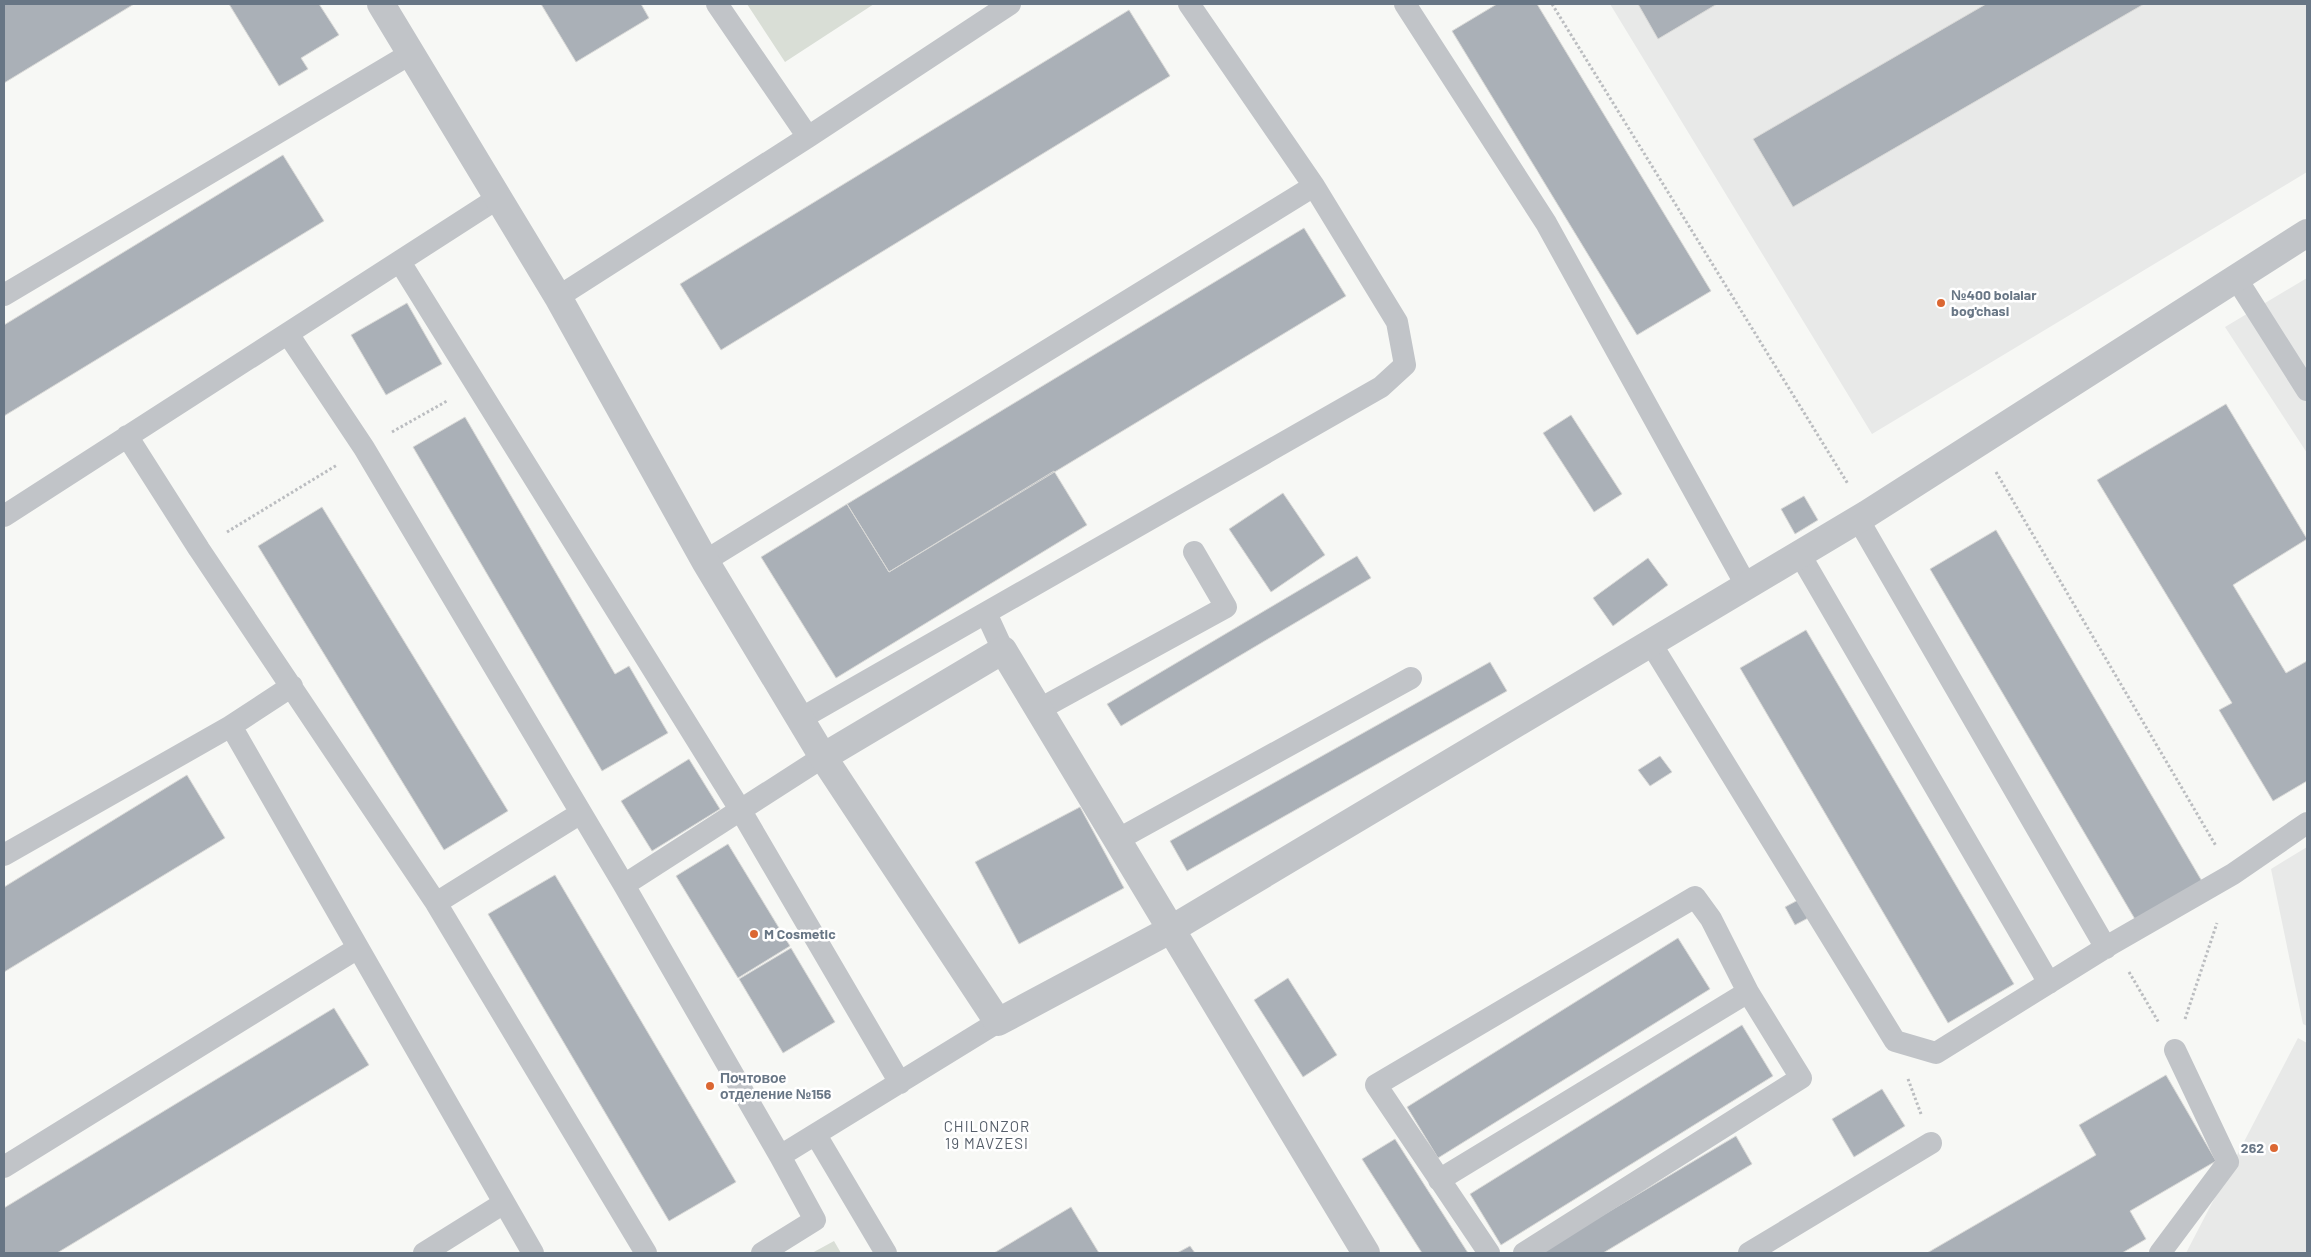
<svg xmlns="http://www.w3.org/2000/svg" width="2311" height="1257" viewBox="0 0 2311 1257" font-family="Barlow,sans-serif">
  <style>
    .built { fill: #e8e9e8 }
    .green { fill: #d9ded6 }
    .building { fill: #aab0b7; stroke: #d9d9d7 }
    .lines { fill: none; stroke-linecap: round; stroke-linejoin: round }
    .path { stroke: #bbbdc0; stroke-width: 3; stroke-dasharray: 2.5 2.5; stroke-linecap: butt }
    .service { stroke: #c1c4c8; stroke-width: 22 }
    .minor { stroke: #c1c4c8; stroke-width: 28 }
    .poi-dot { fill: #db6732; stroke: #fff; stroke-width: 2 }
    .labels { text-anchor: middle; stroke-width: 5; stroke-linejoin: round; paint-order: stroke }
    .poi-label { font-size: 14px; font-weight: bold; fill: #687685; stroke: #fff; text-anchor: start }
    .neighbourhood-label { font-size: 15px; letter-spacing: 1px; fill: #565f6a; stroke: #fff }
  </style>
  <rect width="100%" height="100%" fill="#f7f8f5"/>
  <path class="built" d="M1610,4H2307V172L1872,434Z
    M2307,278V453L2225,327Z
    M2307,847V1026L2303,1024L2271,869Z
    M2298,1038L2307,1043V1253H2186Z"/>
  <path class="green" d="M747,4H874L785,62Z
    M834,1241L841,1253H812Z"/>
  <path class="building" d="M4,4H134L4,83Z
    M229,4H319L339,35L301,58L308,69L279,86Z
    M541,4H641L649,18L576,62Z
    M1497,4H1537L1711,291L1637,335L1452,31Z
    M1638,4H1717L1658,39Z
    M1986,4H2144L1793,207L1753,139Z
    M1129,10L1170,76L721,350L680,284Z
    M283,155L324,221L4,416V325Z
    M1304,228L1346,296L889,572L847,504Z
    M407,303L442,364L386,395L351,335Z
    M2226,404L2307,539L2233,585L2286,673L2307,661V781L2273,801L2219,710L2232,703L2097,480Z
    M1571,415L1622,494L1594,512L1543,433Z
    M465,417L615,674L629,666L668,733L602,771L413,447Z
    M1054,471L1087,525L836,678L761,557L847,504L889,572Z
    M1283,493L1325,555L1271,592L1229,529Z
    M1804,496L1818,520L1795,534L1781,509Z
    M322,507L508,811L444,850L258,546Z
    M1996,530L2203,883L2136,921L1930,569Z
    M1357,556L1371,578L1121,726L1107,704Z
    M1648,558L1668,585L1613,626L1593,598Z
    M1806,630L2014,984L1948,1023L1740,668Z
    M1490,662L1507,691L1187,871L1170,841Z
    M1660,756L1672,772L1650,786L1638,770Z
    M689,759L720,809L652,851L621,801Z
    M187,775L225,838L4,972V887Z
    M1080,807L1124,888L1019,944L975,862Z
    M728,844L790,946L738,978L676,876Z
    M555,875L736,1182L669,1221L488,914Z
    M1800,899L1810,917L1795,925L1785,907Z
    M1678,938L1710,989L1438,1158L1407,1107Z
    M791,948L835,1022L783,1053L739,979Z
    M1288,978L1337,1055L1303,1077L1254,1000Z
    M334,1008L369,1065L57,1253H4V1208Z
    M1742,1025L1773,1076L1501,1245L1470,1194Z
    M2166,1075L2216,1161L2130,1211L2146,1239L2122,1253H1927L2096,1155L2079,1125Z
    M1882,1089L1905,1126L1854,1157L1832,1119Z
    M1736,1136L1752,1164L1603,1253H1539Z
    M1395,1139L1468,1253H1422L1362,1159Z
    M1071,1207L1099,1253H994Z
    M1190,1246L1195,1253H1177Z"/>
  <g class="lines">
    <path class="path" d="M1552,4L1848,484
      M392,432L447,401
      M1996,472L2216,846
      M227,532L337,465
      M2129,972L2159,1023
      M2185,1019L2217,923
      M1908,1079L1921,1114"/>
    <path class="service" d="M717,4L808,137
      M1405,4L1546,223L1746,585
      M400,262L741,811L900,1083
      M2236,278L2307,390
      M4,295L410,54
      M558,297L808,137L1010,4
      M288,334L364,448L624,885L780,1156
      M127,436L199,549L436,903L646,1253
      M4,516L498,198
      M1858,519L2106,948
      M1799,553L2049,983
      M705,561L1314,186
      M986,613L1003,650
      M1650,642L1895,1041L1936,1053L2113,943L2233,874L2307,823
      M1038,710L1226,607L1194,552
      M800,719L1381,387L1405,365L1397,322L1314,186L1189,4
      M231,726L292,686
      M1117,840L1411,678
      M4,855L231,726L533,1253
      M624,885L823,757
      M436,903L581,813
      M816,1135L886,1253
      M4,1167L358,948
      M1439,1180L1748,992L1711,919L1695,897L1376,1085L1489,1253
      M424,1253L504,1203
      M762,1253L815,1220L780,1156L998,1022
      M1524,1253L1801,1078L1748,992
      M1749,1253L1931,1143
      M2160,1253L2228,1162L2175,1050"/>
    <path class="minor" d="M381,4L558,297L705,561L823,757L998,1022L1170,930L1867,514L2307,233
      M823,757L1003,650L1366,1253"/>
  </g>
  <g class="poi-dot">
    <circle cx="1941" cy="303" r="5"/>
    <circle cx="754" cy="934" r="5"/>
    <circle cx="710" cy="1086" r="5"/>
    <circle cx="2274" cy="1148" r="5"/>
  </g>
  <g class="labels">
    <g class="poi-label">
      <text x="1951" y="300">№400 bolalar<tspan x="1951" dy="16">bog'chasi</tspan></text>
      <text x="764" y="939">M Cosmetic</text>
      <text x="720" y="1083">Почтовое<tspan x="720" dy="16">отделение №156</tspan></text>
      <text x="2264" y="1153" text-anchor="end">262</text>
    </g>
    <g class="neighbourhood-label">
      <text x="987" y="1132">CHILONZOR<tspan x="987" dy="17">19 MAVZESI</tspan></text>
    </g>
  </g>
  <rect width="2311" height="1257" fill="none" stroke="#687685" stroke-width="10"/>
</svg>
